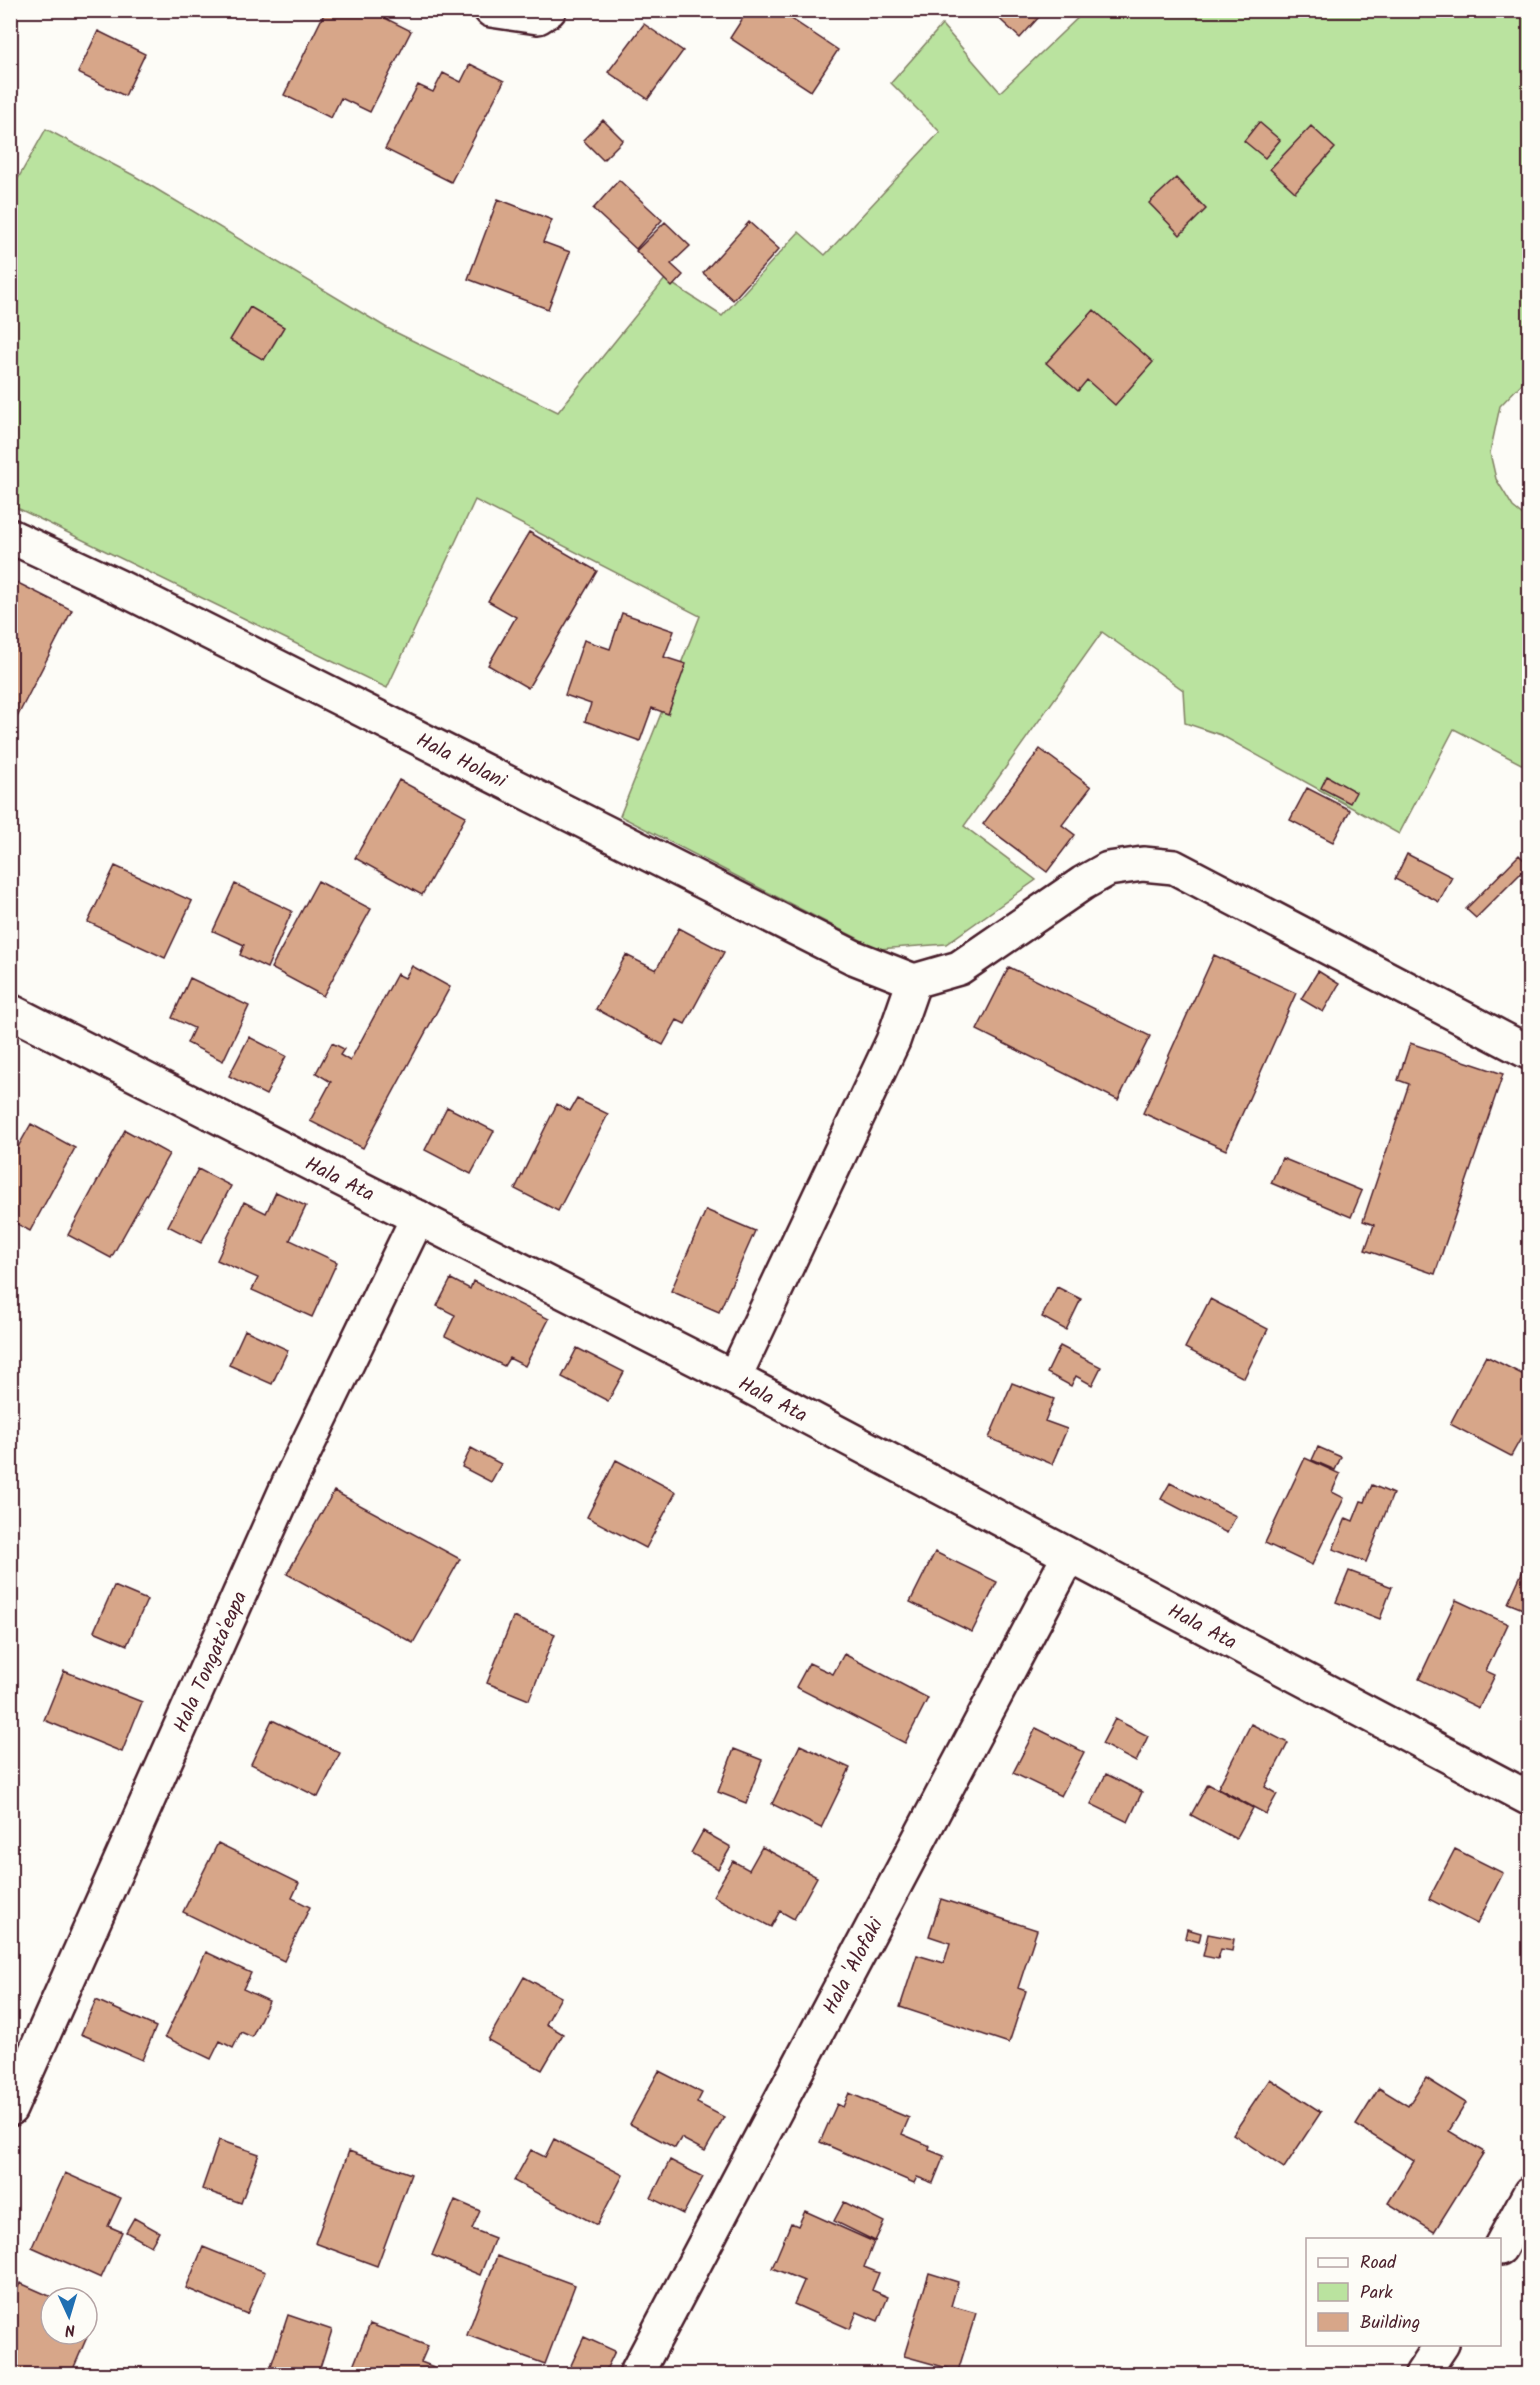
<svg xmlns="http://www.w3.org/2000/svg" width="1540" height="2385" viewBox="0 0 1540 2385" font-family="Kalam,sans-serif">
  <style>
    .green { fill: #bae39f; stroke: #828165; stroke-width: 1.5 }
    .building { fill: #d7a689; stroke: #4a1f2b; stroke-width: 1.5 }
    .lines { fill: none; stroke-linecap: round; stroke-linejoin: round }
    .minor-casing { stroke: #4a1f2b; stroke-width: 38 }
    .minor { stroke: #fdfcf7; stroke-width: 33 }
    .labels { text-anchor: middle; stroke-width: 6; stroke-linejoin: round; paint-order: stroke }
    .street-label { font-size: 20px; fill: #4a1f2b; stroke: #fdfcf7 }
  </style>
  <rect width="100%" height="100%" fill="#fdfcf7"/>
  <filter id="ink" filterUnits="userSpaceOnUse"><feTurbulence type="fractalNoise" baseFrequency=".0167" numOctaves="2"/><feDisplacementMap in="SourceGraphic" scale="12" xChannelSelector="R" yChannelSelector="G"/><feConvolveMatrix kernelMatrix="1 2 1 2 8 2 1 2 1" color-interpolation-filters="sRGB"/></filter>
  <g filter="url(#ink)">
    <path class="green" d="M1085,11H1529V376L1500,406L1490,453L1496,479L1513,507L1529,520V768L1454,729L1399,834L1221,735L1185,723L1183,690L1102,632L964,826L1036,880L946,944L878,949L620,816L700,616L475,500L387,688L11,505V191L46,129L133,175L387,328L558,412L665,279L722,316L799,232L825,255L940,132L891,83L942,25L1000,92Z"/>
    <path class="building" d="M326,10H369L411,31L370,112L341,98L331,118L284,95Z
      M748,10H778L838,50L811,91L730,38Z
      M990,10H1032L1039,17L1020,38Z
      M644,24L683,51L648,99L608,72Z
      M98,31L145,54L125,96L78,73Z
      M470,64L504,81L451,182L385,149L418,85L433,92L443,73L461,82Z
      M603,120L623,140L603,160L583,140Z
      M1259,122L1280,140L1265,158L1244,141Z
      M1311,126L1335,148L1295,192L1270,169Z
      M1176,178L1206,209L1180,235L1149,203Z
      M619,180L662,220L636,249L593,209Z
      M498,199L552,220L543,242L570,252L548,309L468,279Z
      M665,222L690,246L671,264L683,275L672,287L636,251Z
      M749,222L779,249L733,300L703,273Z
      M250,307L284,327L264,360L230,340Z
      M1094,310L1153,362L1115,405L1087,380L1078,391L1046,363Z
      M529,532L597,571L528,688L488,665L516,617L488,601Z
      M10,579L72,610L10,731Z
      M622,613L674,631L664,657L686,664L668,714L652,708L640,741L585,721L591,704L565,695L584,640L610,649Z
      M1040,749L1091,787L1062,825L1075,835L1047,872L983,824Z
      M1327,776L1356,792L1350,803L1321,788Z
      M399,780L466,816L422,895L355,858Z
      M1307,788L1350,810L1333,842L1290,820Z
      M1407,854L1452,877L1439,902L1395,879Z
      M1519,855L1529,865L1476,918L1466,909Z
      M115,866L192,901L165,958L88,922Z
      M318,881L371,909L323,996L271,968Z
      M235,884L292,911L267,968L240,955L244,945L213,931Z
      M679,928L724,952L685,1024L677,1020L663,1045L596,1009L626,955L656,970Z
      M1214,955L1296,993L1226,1150L1143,1113Z
      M412,966L450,987L363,1148L310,1121L331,1082L316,1073L332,1043L344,1049L340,1055L350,1061L397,974L405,978Z
      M1009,967L1150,1036L1118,1100L977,1030Z
      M1318,971L1339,984L1323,1012L1301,999Z
      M190,978L249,1006L223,1061L187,1043L194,1028L172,1018Z
      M249,1037L286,1056L266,1095L229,1076Z
      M1410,1043L1503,1074L1435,1274L1365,1250L1374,1225L1363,1221L1409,1084L1398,1080Z
      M577,1099L608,1114L558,1211L515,1189L557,1104L570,1111Z
      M447,1107L494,1131L471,1174L425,1150Z
      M31,1124L75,1148L30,1231L10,1220V1161Z
      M125,1130L169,1154L111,1258L68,1235Z
      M1282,1158L1362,1191L1351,1217L1271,1183Z
      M198,1169L231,1186L201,1243L168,1226Z
      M276,1192L306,1206L290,1240L337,1262L312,1317L252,1290L258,1278L217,1260L244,1202L266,1213Z
      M706,1210L755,1231L719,1312L671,1291Z
      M451,1279L470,1289L473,1281L549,1319L525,1366L509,1358L504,1366L445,1336L455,1315L437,1306Z
      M1057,1287L1081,1299L1066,1330L1042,1317Z
      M1210,1299L1268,1329L1244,1378L1185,1348Z
      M245,1330L288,1350L272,1384L229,1365Z
      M1060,1346L1101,1367L1092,1385L1076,1376L1071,1386L1047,1373Z
      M577,1348L624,1372L608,1401L562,1377Z
      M1486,1356L1530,1378V1422L1511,1456L1450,1424Z
      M1012,1383L1054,1399L1045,1421L1067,1429L1052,1464L989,1438Z
      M1318,1447L1341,1457L1335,1470L1312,1460Z
      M471,1448L501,1464L491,1482L462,1467Z
      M1305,1458L1340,1474L1332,1492L1344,1498L1312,1565L1265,1543Z
      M616,1460L676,1492L646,1548L587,1517Z
      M1170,1483L1236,1516L1227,1533L1161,1499Z
      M1372,1485L1393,1494L1366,1562L1333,1549L1346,1518L1353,1521L1361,1501L1365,1502Z
      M334,1491L460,1559L413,1643L287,1574Z
      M935,1552L997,1582L972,1632L910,1602Z
      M1530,1555V1612L1508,1603Z
      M1349,1571L1392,1587L1380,1619L1336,1602Z
      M114,1586L147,1600L127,1645L94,1631Z
      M1456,1600L1508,1624L1486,1671L1495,1675L1479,1708L1419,1679Z
      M513,1617L555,1634L529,1700L487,1683Z
      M844,1654L928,1698L905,1743L796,1687L809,1663L833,1674Z
      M64,1671L142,1702L122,1752L44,1720Z
      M1115,1719L1148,1736L1136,1762L1102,1744Z
      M272,1720L340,1753L318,1797L251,1764Z
      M1251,1724L1288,1743L1265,1787L1277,1794L1266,1814L1218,1788Z
      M1036,1728L1084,1752L1061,1796L1013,1773Z
      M800,1745L850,1768L821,1828L772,1804Z
      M734,1749L762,1760L746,1803L718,1792Z
      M1106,1774L1142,1792L1128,1822L1091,1804Z
      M1208,1784L1253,1808L1236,1839L1191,1815Z
      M703,1831L731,1847L718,1869L691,1853Z
      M218,1843L299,1883L292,1898L310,1907L284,1961L183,1912Z
      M762,1847L817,1877L794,1919L780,1911L771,1927L713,1896L733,1861L749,1870Z
      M1455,1849L1503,1873L1477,1924L1429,1899Z
      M941,1899L1037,1930L1018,1988L1026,1991L1009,2043L900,2007L917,1955L944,1963L950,1943L929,1936Z
      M1187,1929L1201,1933L1199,1942L1185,1938Z
      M1208,1934L1234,1939L1232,1951L1221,1949L1218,1959L1203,1956Z
      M206,1952L251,1973L243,1989L269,2001L252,2037L241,2032L233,2048L220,2041L211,2059L165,2037Z
      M524,1977L561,1997L546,2024L563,2034L542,2070L488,2040Z
      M96,2000L156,2027L142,2060L81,2034Z
      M659,2071L702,2093L697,2103L724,2117L705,2151L681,2138L675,2148L630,2124Z
      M1426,2078L1466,2103L1449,2131L1484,2152L1434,2232L1388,2203L1414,2161L1356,2125L1379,2088L1408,2106Z
      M1270,2079L1321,2112L1284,2168L1233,2134Z
      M849,2093L909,2118L902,2134L930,2146L929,2150L944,2156L933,2183L917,2177L914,2183L820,2142L837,2104L843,2107Z
      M554,2139L623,2175L597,2225L514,2181L531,2150L545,2157Z
      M219,2140L259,2154L241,2203L202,2189Z
      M349,2151L411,2174L377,2266L315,2243Z
      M670,2160L703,2177L683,2214L651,2198Z
      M65,2173L121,2198L108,2226L122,2232L101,2278L32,2247Z
      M455,2200L480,2211L472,2229L495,2238L480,2275L432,2255Z
      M844,2202L884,2222L875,2241L834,2221Z
      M805,2211L874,2242L864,2267L879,2273L872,2290L888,2297L878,2321L857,2312L850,2329L794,2304L804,2281L772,2268L791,2223L798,2226Z
      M134,2218L159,2232L151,2246L126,2232Z
      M203,2247L265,2272L247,2314L186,2288Z
      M497,2256L575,2285L545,2364L467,2335Z
      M929,2273L958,2282L951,2306L976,2313L958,2371L904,2356Z
      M20,2283L54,2298H51V2334H87V2329L90,2330L71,2374H10V2305Z
      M288,2315L332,2330L318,2374H276L269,2372Z
      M370,2324L428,2346L421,2362L447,2372V2374H350Z
      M584,2337L615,2351L604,2374H567Z"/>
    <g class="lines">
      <g class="minor-casing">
        <g id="minor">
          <path d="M491,10L538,17L549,10"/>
          <path id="s1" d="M10,536L119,587L853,957L914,981"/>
          <path d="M914,981L959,968L1083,883L1108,869L1143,864L1174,867L1530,1053"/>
          <path id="s2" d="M10,1011L734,1378L1530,1799"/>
          <path d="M734,1378L893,1041L914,981"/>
          <path id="s3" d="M10,2109L290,1481L418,1217"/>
          <path d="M1500,2248L1530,2193"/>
          <path id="s4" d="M636,2374L1069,1556"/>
          <path d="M1422,2374L1442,2344"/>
        </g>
      </g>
      <use href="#minor" class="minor"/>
    </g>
  </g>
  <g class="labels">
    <g class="street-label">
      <text dy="7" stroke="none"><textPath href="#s1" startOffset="504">Hala Holani</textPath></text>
      <text dy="7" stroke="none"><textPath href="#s2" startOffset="370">Hala Ata</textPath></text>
      <text dy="7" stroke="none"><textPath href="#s2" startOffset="856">Hala Ata</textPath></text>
      <text dy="7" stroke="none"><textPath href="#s2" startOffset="1342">Hala Ata</textPath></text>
      <text dy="7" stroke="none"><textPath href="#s3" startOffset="490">Hala Tongata'eapa</textPath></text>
      <text dy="7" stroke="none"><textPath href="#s4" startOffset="462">Hala 'Alofaki</textPath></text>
    </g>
  </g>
  <rect width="1540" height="2385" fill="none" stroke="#fdfcf7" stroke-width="36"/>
  <rect x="18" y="18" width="1504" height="2349" fill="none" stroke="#4a1f2b" stroke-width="2" filter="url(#ink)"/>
  <rect x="1306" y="2238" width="195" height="108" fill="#fdfcf7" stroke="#b5a4a5" stroke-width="1.5"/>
  <rect x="1318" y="2258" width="30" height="9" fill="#fdfcf7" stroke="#b5a4a5" stroke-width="1.5"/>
  <text x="1360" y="2268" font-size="18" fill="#4a1f2b">Road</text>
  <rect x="1318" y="2283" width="30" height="18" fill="#bae39f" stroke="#b5a4a5" stroke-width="1.5"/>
  <text x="1360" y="2298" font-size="18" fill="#4a1f2b">Park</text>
  <rect x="1318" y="2313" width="30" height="18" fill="#d7a689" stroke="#b5a4a5" stroke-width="1.5"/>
  <text x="1360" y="2328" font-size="18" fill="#4a1f2b">Building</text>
  <g transform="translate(69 2316) rotate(176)"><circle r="28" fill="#fdfcf7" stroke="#b5a4a5" stroke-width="1.5"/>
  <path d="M0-4.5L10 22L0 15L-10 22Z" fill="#1f6fb2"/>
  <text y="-9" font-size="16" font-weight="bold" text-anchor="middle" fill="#4a1f2b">N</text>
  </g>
</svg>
